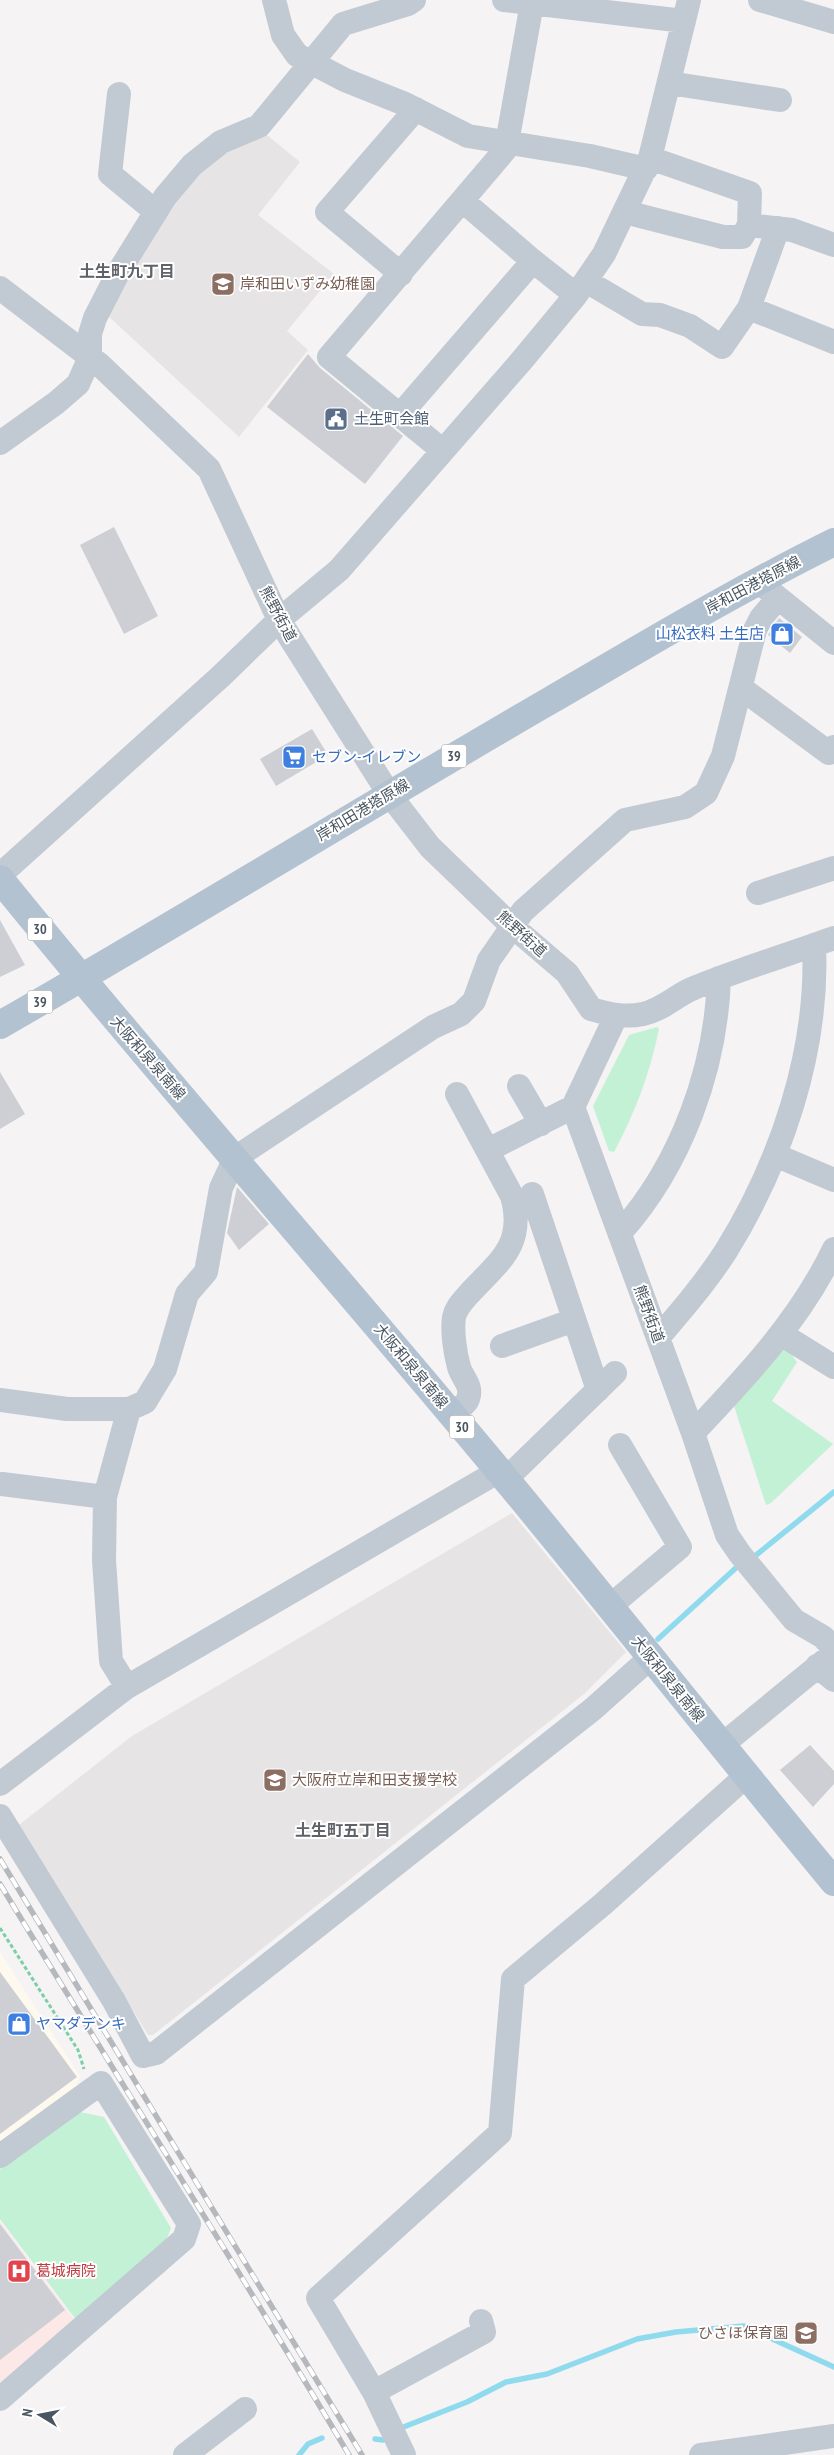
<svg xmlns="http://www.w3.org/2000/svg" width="834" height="2455" viewBox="0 0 834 2455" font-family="'PT Sans Narrow','Noto Sans JP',sans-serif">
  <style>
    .commercial { fill: #fdf9ef }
    .education { fill: #e6e4e5 }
    .medical { fill: #fce8e6 }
    .green { fill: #c3f1d5 }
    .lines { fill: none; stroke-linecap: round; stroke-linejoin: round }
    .stream { stroke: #90daee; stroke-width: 5.5 }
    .building { fill: #cdcfd5 }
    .path { stroke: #7ad0a6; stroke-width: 3; stroke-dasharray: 4 2.5; stroke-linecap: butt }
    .minor { stroke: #c1cad2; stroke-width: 24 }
    .major { stroke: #b3c2d1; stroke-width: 28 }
    .rail-casing { stroke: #b5b8bd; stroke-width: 5.5 }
    .rail { stroke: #fff; stroke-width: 4; stroke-dasharray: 11; stroke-linecap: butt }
    .labels { text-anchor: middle; stroke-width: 4; stroke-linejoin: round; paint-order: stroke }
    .shield { fill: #fff; stroke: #808990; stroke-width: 1 }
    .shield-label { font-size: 14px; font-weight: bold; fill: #4a5661 }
    .education-label { font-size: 15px; fill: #785e54; stroke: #fff; text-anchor: start }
    .service-label { font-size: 15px; fill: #4e5e75; stroke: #fff; text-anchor: start }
    .street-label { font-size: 15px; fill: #4a5661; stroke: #fff }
    .shop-label { font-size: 15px; fill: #366cbe; stroke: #fff; text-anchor: start }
    .health-label { font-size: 15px; fill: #be3a42; stroke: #fff; text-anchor: start }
    .neighbourhood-label { font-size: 16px; font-weight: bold; fill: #5f6368; stroke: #fff }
  </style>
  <rect width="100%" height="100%" fill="#f5f3f3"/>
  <path class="commercial" d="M0,1952L80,2076L77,2086L0,2145Z"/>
  <path class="education" d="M262,131L300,162L258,215L334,274L287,331L308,350L239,437L105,313L164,209L208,159Z
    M512,1513L626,1652L584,1694L153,2035H148L19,1825L132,1736Z"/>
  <path class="medical" d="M0,2222L75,2321L0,2384Z"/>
  <path class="green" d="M657,1027L659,1029C650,1073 635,1113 614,1152L609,1151L593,1106L629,1035Z
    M780,1347L798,1350L793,1357L797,1362L772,1401L833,1444L771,1503L766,1505L733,1403Z
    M75,2111L104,2117L171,2228L164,2246L77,2321L0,2219V2169Z"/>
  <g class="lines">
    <path class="stream" d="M755,1556L834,1492
      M658,1639L738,1566
      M401,2428L467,2402L506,2382L547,2374L637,2339L676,2332L744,2326L834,2367
      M375,2439L383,2440
      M299,2455L308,2444L322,2438"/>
  </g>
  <path class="building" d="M308,354L320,368L403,436L365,484L267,407Z
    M114,527L158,616L124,634L80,545Z
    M779,618L802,637L790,653L768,635Z
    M312,729L328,755L276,786L260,759Z
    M0,920L25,965L0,977Z
    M0,1072L25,1114L0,1129Z
    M237,1187L269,1224L239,1250L227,1233Z
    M810,1745L834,1771V1784L813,1807L780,1770Z
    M0,1972L77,2077L0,2134Z
    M0,2224L65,2310L0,2360Z"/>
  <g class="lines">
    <path class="path" d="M0,1928L78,2050L84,2069"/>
    <path class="minor" d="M274,0L283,35L297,55L345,80L405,104L468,136L590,156L646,169
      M504,0L684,21
      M760,0L834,22
      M669,83L780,100
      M119,94L110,174L156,212
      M507,143L532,3
      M650,158L750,193L749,225L792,230L834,245
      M464,202L533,261L576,295
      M625,212L723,237H742L749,225
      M401,274L327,212L416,109
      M586,281L642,314L660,315L690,326L722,347L749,308L778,228
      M0,288L99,364L209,469L279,620L389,794L430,847L512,926L567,973L591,1009C608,1014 625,1018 643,1014C663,1010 676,995 694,988C740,969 787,955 834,938
      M749,308L834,342
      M400,415L533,261
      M0,443L56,403L78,384L90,357V334L95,318L118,273L165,197L192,165L221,142L259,126L343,24L408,4L414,0
      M442,450L329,357L511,143
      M766,588L834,643
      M741,688L829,753L834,747
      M0,875L220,677L279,620L339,570L523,359L576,295L604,254L650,158L689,0
      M758,893L834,868
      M616,1016L573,1107L693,1433L727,1535L740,1554L794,1620L823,1637L834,1649
      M519,1086L541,1124
      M488,1150L573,1107
      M775,1155L834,1180
      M532,1194L598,1390
      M620,1233C681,1165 716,1069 719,978
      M781,1334L834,1367
      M658,1338C682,1310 706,1282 726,1251C781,1162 819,1051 814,945
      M502,1346L574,1320
      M0,1400L67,1409H129L145,1402L165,1369L187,1294L206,1272L221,1188L235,1158L433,1027L461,1014L474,1001L489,960L523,911L625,820L685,807L706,793L723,756L755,630L761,618L778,598
      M451,1414C456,1410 466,1405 468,1399C473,1385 462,1378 459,1367C455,1353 452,1331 454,1317C456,1308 462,1302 468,1295C498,1262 526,1246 512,1196L457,1094
      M693,1433C746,1377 800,1320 834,1249
      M506,1479L615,1373
      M2,1484L105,1497
      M609,1607L680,1547L620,1445
      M817,1666L834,1680
      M127,1687L111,1661L104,1560L105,1497L129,1409
      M722,1745L834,1653
      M0,1784L127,1687L499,1471
      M0,1816L114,2001L143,2056L156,2053L593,1709L650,1658
      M0,2156L101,2083L189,2224L184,2239L0,2399
      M374,2392L484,2332L481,2321
      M185,2455L245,2409
      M404,2455L374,2392L318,2298L500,2133L513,1979L603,1904L746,1776
      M701,2455L834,2436"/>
    <path class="major" d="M0,879C162,1079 334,1272 499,1471C612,1607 721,1746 834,1882
      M0,1025C185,919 366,807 551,700C644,646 737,590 834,542"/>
    <g class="rail-casing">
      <path id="rail" d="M0,1859L362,2455
        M0,1884C116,2075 235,2263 349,2455"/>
    </g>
    <use href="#rail" class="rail"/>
  </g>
  <defs>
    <g id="school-square" transform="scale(1.25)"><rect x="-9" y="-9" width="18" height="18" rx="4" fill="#8d6e63" stroke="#fff"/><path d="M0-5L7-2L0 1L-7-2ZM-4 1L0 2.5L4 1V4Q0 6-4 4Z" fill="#fff"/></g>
    <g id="civic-square" transform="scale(1.25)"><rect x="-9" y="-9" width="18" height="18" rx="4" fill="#5c6f8a" stroke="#fff"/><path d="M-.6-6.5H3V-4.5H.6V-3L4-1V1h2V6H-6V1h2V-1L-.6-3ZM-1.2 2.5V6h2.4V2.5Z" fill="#fff"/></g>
    <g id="shop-square" transform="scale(1.25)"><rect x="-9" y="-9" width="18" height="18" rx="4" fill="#3f7fe0" stroke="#fff"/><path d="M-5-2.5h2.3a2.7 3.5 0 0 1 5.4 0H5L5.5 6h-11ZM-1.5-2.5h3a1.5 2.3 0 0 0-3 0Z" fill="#fff"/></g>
    <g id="supermarket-square" transform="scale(1.25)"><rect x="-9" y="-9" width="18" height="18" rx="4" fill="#3f7fe0" stroke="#fff"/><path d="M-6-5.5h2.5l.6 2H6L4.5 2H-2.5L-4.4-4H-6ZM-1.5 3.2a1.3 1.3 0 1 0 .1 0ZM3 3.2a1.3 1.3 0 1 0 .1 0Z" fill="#fff"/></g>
    <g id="hospital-square" transform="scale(1.25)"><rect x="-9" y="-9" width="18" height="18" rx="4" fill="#e0444e" stroke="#fff"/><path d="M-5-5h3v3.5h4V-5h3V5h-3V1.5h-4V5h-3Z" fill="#fff"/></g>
  </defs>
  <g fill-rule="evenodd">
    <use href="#school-square" x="223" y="284"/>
    <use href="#civic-square" x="336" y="419"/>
    <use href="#shop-square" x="782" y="634"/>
    <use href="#supermarket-square" x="294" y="757"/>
    <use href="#school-square" x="275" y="1780"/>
    <use href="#shop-square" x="19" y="2024"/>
    <use href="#hospital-square" x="19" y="2271"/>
    <use href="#school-square" x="806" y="2333"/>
  </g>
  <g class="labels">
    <g class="shield">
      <rect x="441.5" y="744.5" width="25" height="23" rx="4"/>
      <rect x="27.5" y="917.5" width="25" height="23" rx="4"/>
      <rect x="27.5" y="990.5" width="25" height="23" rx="4"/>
      <rect x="449.5" y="1415.5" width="25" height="23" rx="4"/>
    </g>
    <g class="shield-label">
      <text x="454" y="761">39</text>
      <text x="40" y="934">30</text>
      <text x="40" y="1007">39</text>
      <text x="462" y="1432">30</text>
    </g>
    <g class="education-label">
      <text x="240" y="289">岸和田いずみ幼稚園</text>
      <text x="292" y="1785">大阪府立岸和田支援学校</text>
      <text x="788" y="2338" text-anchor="end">ひさほ保育園</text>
    </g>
    <g class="service-label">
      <text x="354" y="424">土生町会館</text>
    </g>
    <g class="street-label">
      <text transform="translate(753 585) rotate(-28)" y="5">岸和田港塔原線</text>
      <text transform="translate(278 614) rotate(62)" y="5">熊野街道</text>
      <text transform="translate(363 810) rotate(-31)" y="5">岸和田港塔原線</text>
      <text transform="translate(522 934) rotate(42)" y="5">熊野街道</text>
      <text transform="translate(148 1058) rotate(49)" y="5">大阪和泉泉南線</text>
      <text transform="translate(649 1314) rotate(70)" y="5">熊野街道</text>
      <text transform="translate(411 1366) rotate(50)" y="5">大阪和泉泉南線</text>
      <text transform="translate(668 1679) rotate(51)" y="5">大阪和泉泉南線</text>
    </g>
    <g class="shop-label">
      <text x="764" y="639" text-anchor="end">山松衣料 土生店</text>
      <text x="312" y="762">セブン-イレブン</text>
      <text x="36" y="2029">ヤマダデンキ</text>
    </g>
    <g class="health-label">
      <text x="36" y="2276">葛城病院</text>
    </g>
    <g class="neighbourhood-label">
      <text x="127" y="277">土生町九丁目</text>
      <text x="343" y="1836">土生町五丁目</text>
    </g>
  </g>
  <g transform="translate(40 2415) rotate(280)" stroke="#ffffff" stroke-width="4" paint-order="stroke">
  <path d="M0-4L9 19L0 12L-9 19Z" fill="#4a5661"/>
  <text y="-8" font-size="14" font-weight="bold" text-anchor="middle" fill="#4a5661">N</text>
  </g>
</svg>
